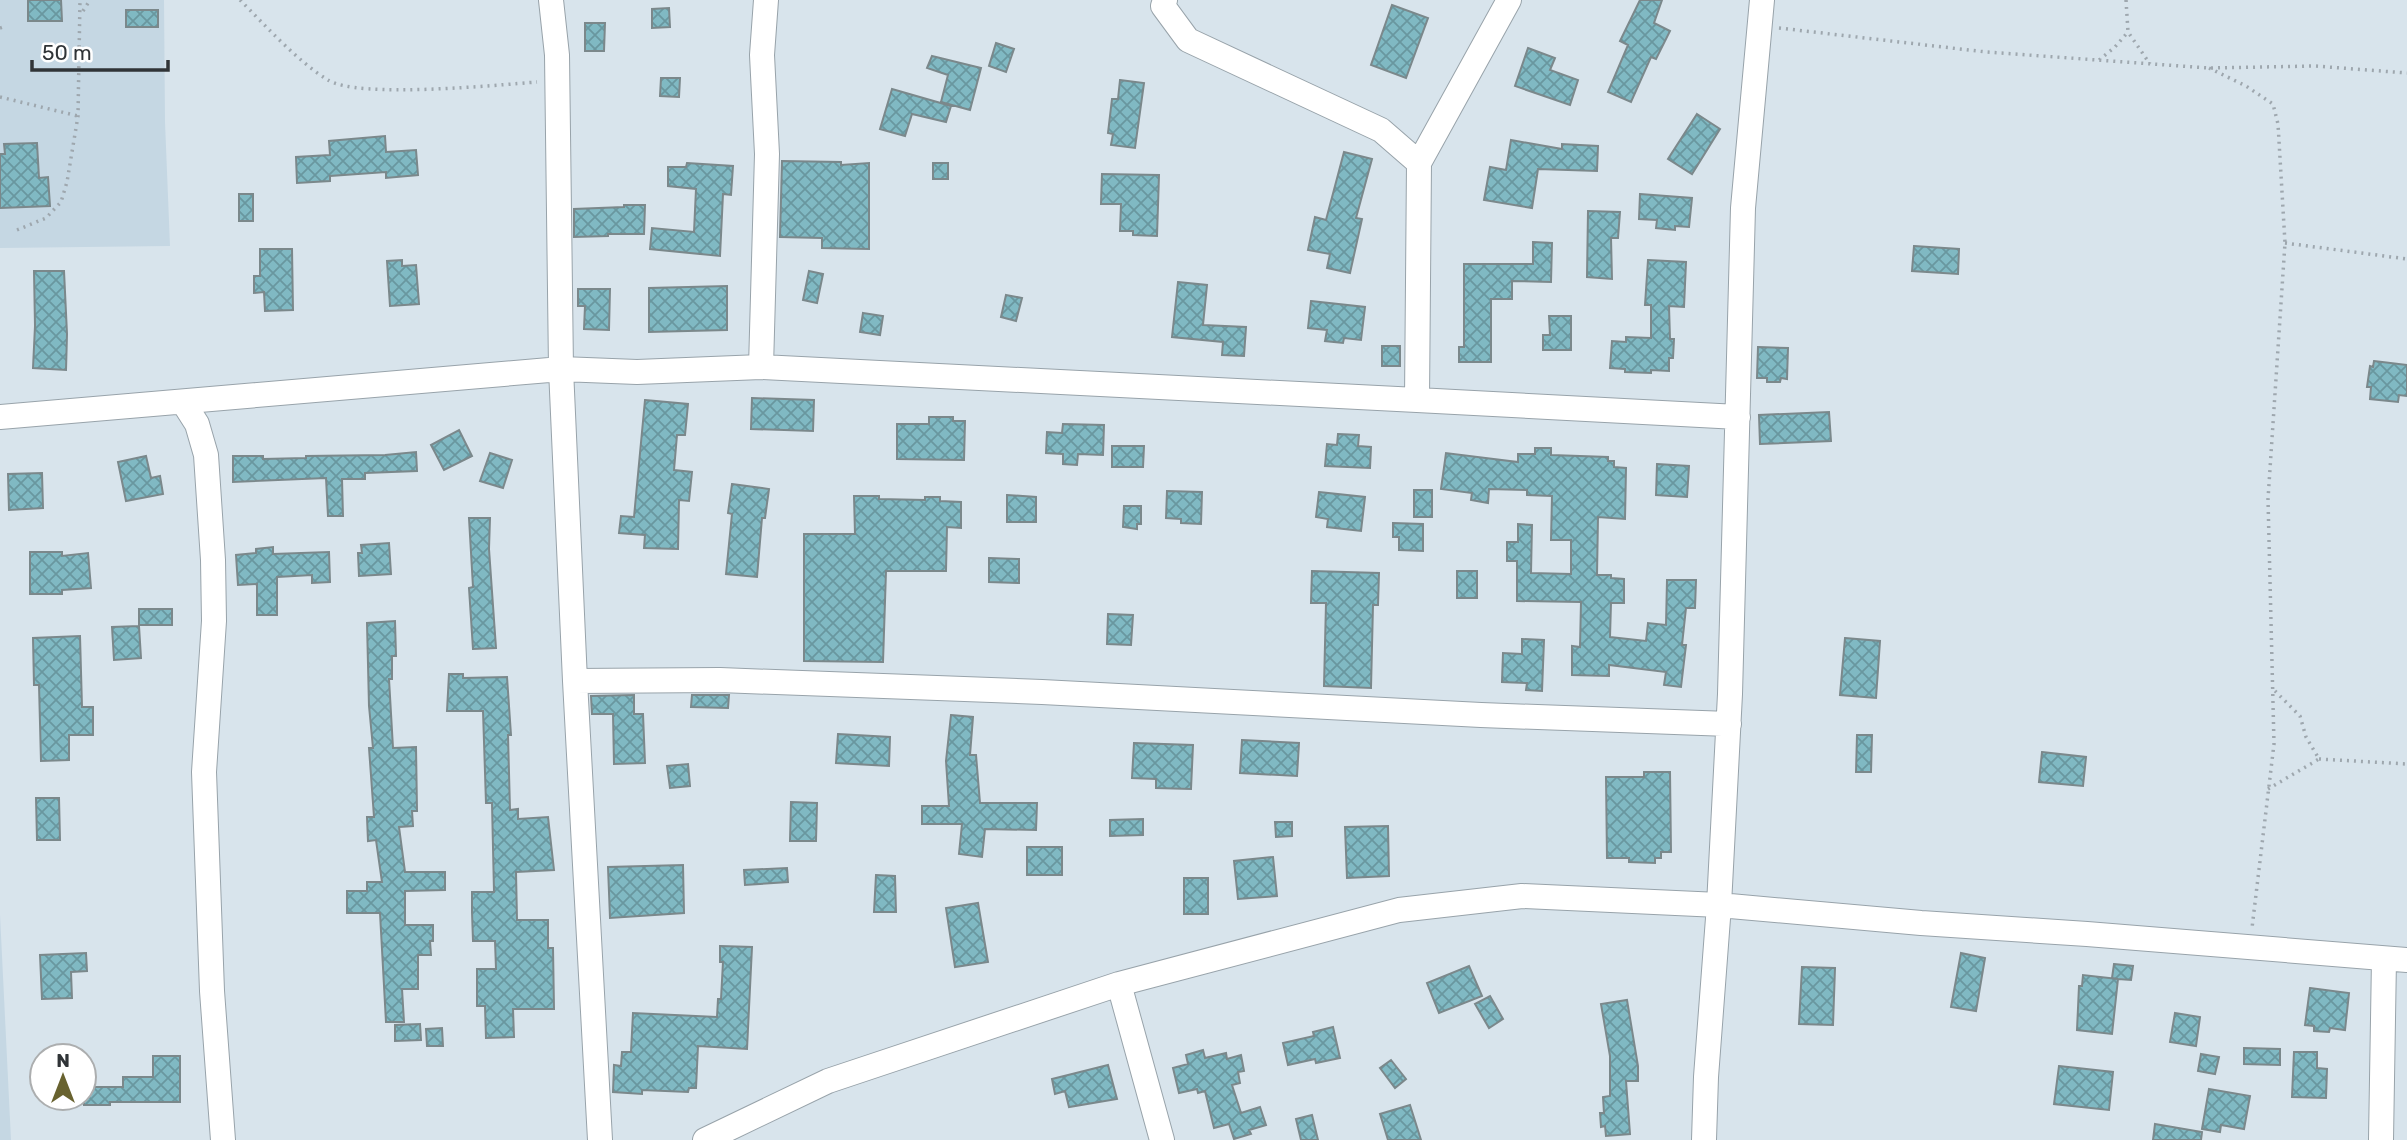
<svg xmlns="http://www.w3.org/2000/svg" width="2407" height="1140" viewBox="0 0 2407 1140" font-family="Rubik,sans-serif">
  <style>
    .built { fill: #c5d7e3 }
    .building { fill: url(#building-cross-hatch); stroke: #7b888b; stroke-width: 2 }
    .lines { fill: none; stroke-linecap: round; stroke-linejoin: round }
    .minor-casing { stroke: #98a3aa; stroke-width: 26 }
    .path { stroke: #9ea7ae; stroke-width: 3.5; stroke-dasharray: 2 5; stroke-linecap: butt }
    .minor { stroke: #fff; stroke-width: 24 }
  </style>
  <defs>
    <pattern id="building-cross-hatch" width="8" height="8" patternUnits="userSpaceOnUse" patternTransform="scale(1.75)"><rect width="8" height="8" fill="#80b9c3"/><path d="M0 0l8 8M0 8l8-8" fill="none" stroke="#69979f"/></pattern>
  </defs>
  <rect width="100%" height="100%" fill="#d8e4ec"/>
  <path class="built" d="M0,0H164L165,122L170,246L0,248Z
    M0,915L11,1140H0Z"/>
  <path class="building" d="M28,0H61L62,21H28Z
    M1640,0H1662L1654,23L1670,31L1656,59L1651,57L1631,102L1608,92L1628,45L1620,41Z
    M1392,5L1428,18L1406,78L1371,65Z
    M669,8L670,27L652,28V9Z
    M126,10H158V27H126Z
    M585,23H605L604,51H585Z
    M996,43L1014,49L1006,72L989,66Z
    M1528,48L1555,58L1550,70L1578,80L1570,105L1515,86Z
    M932,56L981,68L970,110L941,102L948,75L927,68Z
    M661,78H680L679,97L660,96Z
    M1120,80L1144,83L1135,148L1111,145L1113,134L1108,133L1112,99H1118Z
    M892,89L951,106L946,122L912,114L905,136L880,129Z
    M1697,114L1720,129L1692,174L1668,159Z
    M385,136L386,152L416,150L418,175L386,178V172L330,176V181L297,183L296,157L330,155L329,141Z
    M1511,140L1562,149V144L1598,146L1597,171L1538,169L1532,208L1484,200L1490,167L1506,170Z
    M37,143L39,178L48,177L50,206L0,208V154H5L4,144Z
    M1344,152L1372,159L1356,218L1362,219L1350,273L1327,268L1330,254L1308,250L1315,217L1326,220Z
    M782,161L841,162V165L869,163V249L822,248V238L780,237Z
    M687,163L733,166L731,195L723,194L720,256L650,249L652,228L694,232L696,189L668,186V167H686Z
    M933,163H948V179H933Z
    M1102,174L1159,175L1157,236L1133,235V231H1120L1121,204H1101Z
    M239,194H253V221H239Z
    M1640,194L1692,198L1689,227L1675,226V230L1656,228L1657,220L1639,219Z
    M624,205H645L644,234H608V236L574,237V209L624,207Z
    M1588,211L1620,212L1618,238H1611L1612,279L1587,277Z
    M1533,242L1552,243L1551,282L1512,281V299H1491V362H1459V347H1464V264H1533Z
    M1914,246L1959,249L1958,274L1912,271Z
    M260,249H292L293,310L265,311L264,292L254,293V276H260Z
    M402,260V266L416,265L419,304L390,306L387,261Z
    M1648,260L1686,262L1684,307L1669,306L1670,339H1674L1673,358H1669V371L1651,370V373L1625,372V369L1610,368L1612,341L1626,342V337L1651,338V305H1645Z
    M34,271H64L67,334L66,370L33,368L35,326Z
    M809,271L823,274L817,303L803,300Z
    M1178,282L1207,285L1203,325L1246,327L1244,356L1222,355L1223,342L1172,337Z
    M727,286V330L649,332V288Z
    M578,289H610L609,330L584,329L585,306H578Z
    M1006,295L1022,298L1016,321L1001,317Z
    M1311,301L1365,307L1361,340L1344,338L1343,343L1325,341L1327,330L1308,328Z
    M863,313L883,316L880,335L860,332Z
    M1549,316H1571V350H1543V335H1550Z
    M1382,346H1400V366H1382Z
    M1758,347L1788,348L1787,379L1781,378L1780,382H1767V378H1757Z
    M2374,361L2407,365V396L2399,395L2398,402L2370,399L2371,387H2367L2370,366L2373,367Z
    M752,398L814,400L813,431L751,429Z
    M645,400L688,404L685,435H677L674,470L692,472L689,501L679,500L678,549L644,548L645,535L619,533L621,516L634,517Z
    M1829,412L1831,441L1760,444L1759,415Z
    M929,417H953V421H965L964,460L897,459V424H929Z
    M1063,424L1104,425L1103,455L1078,454L1077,465L1063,464V454L1046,453L1047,432L1062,433Z
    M459,430L472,456L444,470L431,445Z
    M1338,434L1359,435L1358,446L1371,447L1370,468L1325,466L1327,444L1337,445Z
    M1112,446H1144L1143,467H1112Z
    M1535,448H1551V455L1608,457V461H1614V467L1626,468L1625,519L1598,517L1597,575H1611V578L1624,579V603H1611L1610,637L1646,641L1648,623L1666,625L1667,580H1696L1695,608H1686L1682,645H1686L1681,687L1664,685L1666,672L1609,665V676L1572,675V646L1580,647L1581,602L1517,601V561H1507V542H1518V524L1532,525L1531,573L1571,574V540H1551L1552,496L1527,495V490L1489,489L1488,503L1471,500L1472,493L1441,489L1446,453L1518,462V454H1535Z
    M416,452L417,471L365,473V479H342L343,516H328L326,478L233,482V456H263V459L306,458V456L385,455Z
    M490,453L512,460L503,488L480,481Z
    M146,456L151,478L160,476L163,494L126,501L118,462Z
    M1657,464L1689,466L1687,497L1656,495Z
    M42,473L43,508L9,510L8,474Z
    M732,484L769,489L765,518H762L757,577L726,574L732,514L728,513Z
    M1414,490H1432V517H1414Z
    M1167,491L1202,492L1201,524L1181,523V519L1166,518Z
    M1319,492L1365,497L1361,531L1327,527L1328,519L1316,517Z
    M1007,495L1036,497V522H1007Z
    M854,496H879V499L925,500V497H940V501L961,502V528L947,527L946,571H886L883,662L804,661V534H855Z
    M1124,506H1141V524H1137V529L1123,527Z
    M469,518H490L489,549L496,648L473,649L469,588L473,587Z
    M1393,523L1423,524V551L1399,550V537H1393Z
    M389,543L391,574L359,576L358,553H362L361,545Z
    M273,547V554L329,552L330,582L312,583V575L277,577V615H257V584L238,585L236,555L256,553V549Z
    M30,552H62V556L88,553L91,588L62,590V594H30Z
    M989,558L1019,559V583L989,582Z
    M1312,571L1379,573L1378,605H1373L1371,688L1324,686L1326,603H1311Z
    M1457,571H1477V598H1457Z
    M139,609H172V625H139Z
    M1108,614L1133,615L1131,645L1107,644Z
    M395,621L396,656H392V679H389L393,748L416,747L417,811H412L413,826L399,827L405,872H445V890L405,891V925H433V941H430L431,955H418V989H402L404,1022H386L380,913H347V891H367V882H382L376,840L368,841L367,817H374L369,748H373L369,706L367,623Z
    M139,626L141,658L114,660L112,627Z
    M80,636L82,707H93V735H69V760L41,761L39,685H34L33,638Z
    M1845,638L1880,641L1876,698L1840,695Z
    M1522,639L1544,640L1542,691L1526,690L1527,683L1502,682L1503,653L1522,654Z
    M449,674H463V678L507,677L511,735H508L510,810L518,809V819L548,817L554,870L516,872L517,920H548V948H553L554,1009H513L514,1037L486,1038L485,1006H477V969H496L495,941H473L472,912V892H494L492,803H486L483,711H447Z
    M634,695V714H643L645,763L614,764L613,714H592L591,696Z
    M692,695H729L728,708L691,707Z
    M951,715L973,717L970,755H976L980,803H1037L1036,830L985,829L982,857L959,854L962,824H922V806H949L946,761Z
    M838,734L890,737L889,766L836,763Z
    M1857,735H1872L1871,772H1856Z
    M1242,740L1299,743L1297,776L1240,773Z
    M1134,743L1193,745L1191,789L1156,788V779L1132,778Z
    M2042,752L2086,757L2083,786L2039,782Z
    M688,764L690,786L670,788L667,766Z
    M1644,772H1670L1671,852H1661V858H1655V863L1629,862V858H1607L1606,777H1644Z
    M36,798H59L60,840H37Z
    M791,802L817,803L816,841H790Z
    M1143,819V835L1110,836V820Z
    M1275,822H1292V836L1276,837Z
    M1388,826L1389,876L1347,878L1345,827Z
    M1027,847H1062V875H1027Z
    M1273,857L1277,896L1238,899L1234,861Z
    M683,865L684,913L610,918L608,867Z
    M787,868L788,882L745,885L744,870Z
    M876,875L895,876L896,912H874Z
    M1184,878H1208V914H1184Z
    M978,903L988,962L955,967L946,908Z
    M720,946L752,947L747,1049L698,1046L696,1088H689L688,1092L642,1090V1094L613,1092L614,1065L621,1066L622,1052H631L633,1013L717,1017L718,999H721L723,962H720Z
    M86,953L87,971L71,972L72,998L42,999L40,955Z
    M1961,953L1985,958L1976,1011L1951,1007Z
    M2114,964L2133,966L2131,980L2118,979L2112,1034L2077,1030L2079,986H2082L2083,975L2118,979L2112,978Z
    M1469,966L1482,996L1439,1013L1427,983Z
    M1802,967L1835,968L1833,1025L1799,1024Z
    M2310,988L2349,993L2345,1030L2330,1028L2329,1032L2314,1031V1026L2305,1025Z
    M1490,996L1503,1019L1489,1028L1475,1004Z
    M1627,1000L1638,1066V1081H1626L1630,1134L1606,1136L1605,1126L1601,1127L1600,1113H1604L1603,1097L1610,1096V1056L1601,1004Z
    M2175,1013L2200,1017L2196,1046L2170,1042Z
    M420,1024L421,1040L395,1041V1025Z
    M1333,1027L1340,1058L1316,1063L1315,1059L1288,1065L1283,1043L1314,1036L1313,1032Z
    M442,1028L443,1046H427L426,1029Z
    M2244,1048L2280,1049V1065L2244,1064Z
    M1203,1050L1205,1058L1226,1053L1227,1059L1241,1055L1244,1071L1238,1072L1240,1083L1232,1085L1241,1113L1260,1107L1266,1125L1249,1130L1251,1134L1234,1139L1229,1124L1214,1128L1205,1091L1198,1093L1197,1089L1179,1093L1173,1068L1188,1064L1186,1055Z
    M2294,1052H2317V1068L2327,1069L2326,1098L2292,1097Z
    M2201,1054L2219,1057L2215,1074L2198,1071Z
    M153,1056H180V1102H110V1105H84V1087H123V1077H153Z
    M1391,1060L1406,1079L1395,1088L1380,1068Z
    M1108,1065L1117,1099L1069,1107L1065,1091L1055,1094L1052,1079Z
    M2059,1066L2113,1072L2109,1110L2054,1104Z
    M2209,1089L2250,1096L2244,1129L2221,1125L2220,1132L2202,1129Z
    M1410,1105L1421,1140H1388L1380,1114Z
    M1312,1115L1318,1140H1301L1296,1119Z
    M2155,1124L2202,1132L2201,1140H2153Z"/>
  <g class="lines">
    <g class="minor-casing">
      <path id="minor" d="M551,0L557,55L561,369L637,372L761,367L767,154L762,55L766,0
        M1762,0L1743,208L1730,694L1719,905L1921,923L2087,934L2407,960
        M1419,163L1509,0
        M761,367L1417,400L1419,163L1381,130L1188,40L1163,6L1165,0
        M1417,400L1738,417
        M183,402L197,424L206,455L213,560L214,621L204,772L212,991L223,1140
        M0,417L561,369L575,681L600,1140
        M575,681L720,680L1042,692L1481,715L1729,724
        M1119,984L1162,1140
        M705,1140L828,1081L1119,984L1399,910L1522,896L1719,905L1706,1077L1704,1140
        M2381,1140L2384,959"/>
    </g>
    <path class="path" d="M240,0C265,25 298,62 328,80C358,99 497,85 537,82
      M2126,0L2128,32L2150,64
      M83,11L90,0
      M0,28L3,27
      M1779,28L1986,52L2209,68L2315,66L2407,73
      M2099,60L2115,47L2128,32
      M2209,68L2246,86L2273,104L2278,124L2285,243L2268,499L2274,744L2252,928
      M0,97L78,116
      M17,230L46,218L61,202L67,182L78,116L80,0
      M2285,243L2407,259
      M2319,759L2407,764
      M2268,789L2319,759L2306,737L2300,716L2275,691"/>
    <use href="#minor" class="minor"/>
  </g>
  <g transform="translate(63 1077)"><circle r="33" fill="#ffffff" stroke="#acaeaf" stroke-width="2"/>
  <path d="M0-5L12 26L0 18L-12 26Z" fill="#68622f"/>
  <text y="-10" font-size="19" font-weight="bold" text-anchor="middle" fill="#303437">N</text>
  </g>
  <path d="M32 60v10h136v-10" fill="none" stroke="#303437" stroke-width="3.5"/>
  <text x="42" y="60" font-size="21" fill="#303437" stroke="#ffffff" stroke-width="5" paint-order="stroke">50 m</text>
</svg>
